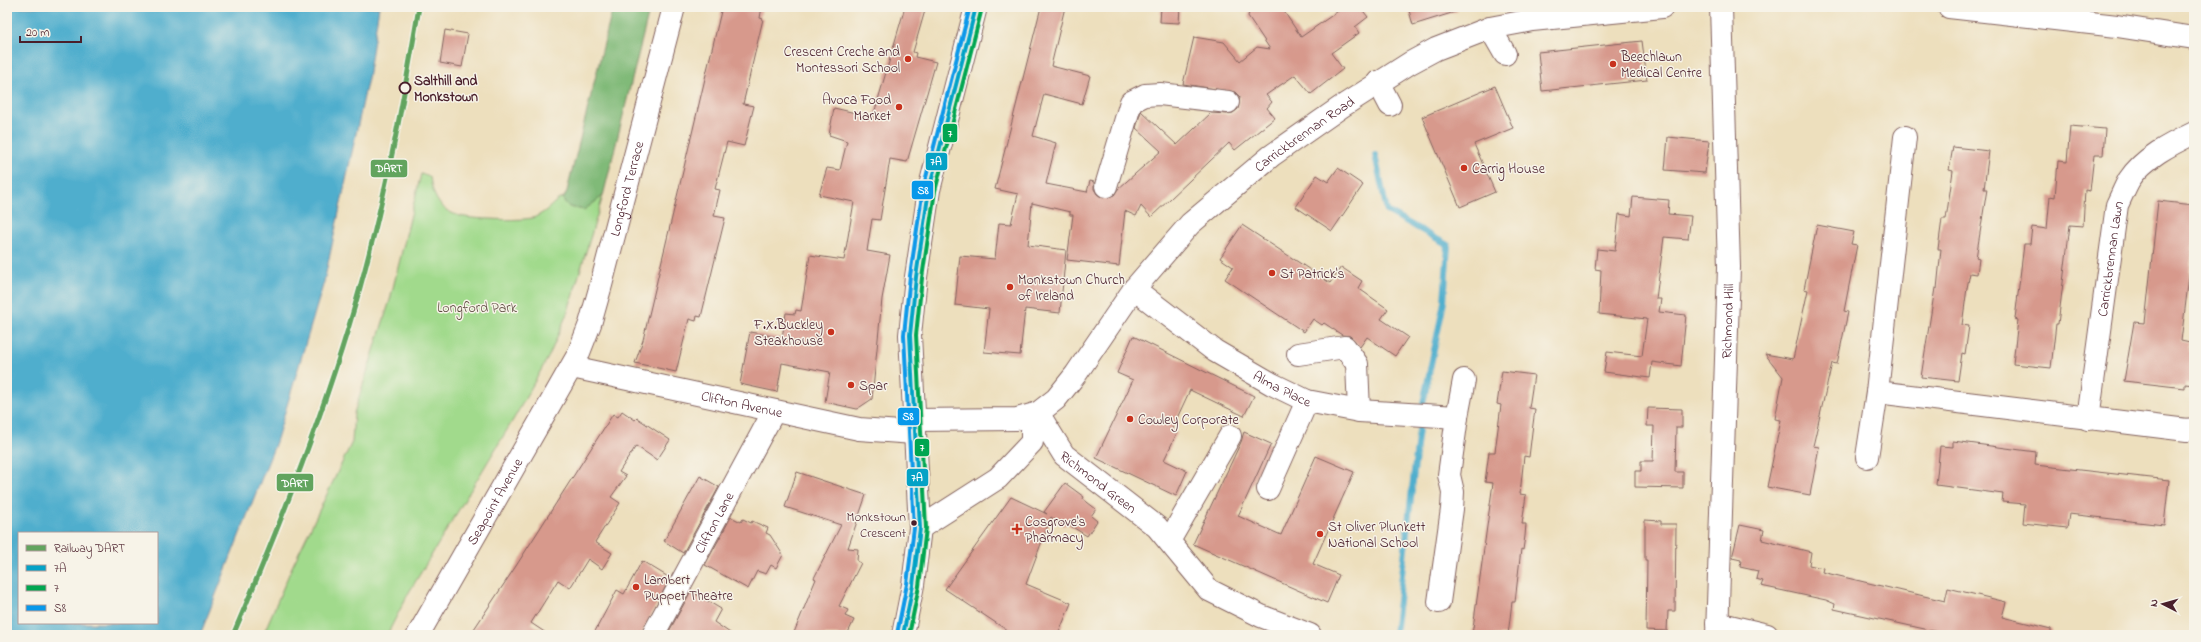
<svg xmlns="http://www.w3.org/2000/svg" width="2201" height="642" viewBox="0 0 2201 642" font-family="'Indie Flower',sans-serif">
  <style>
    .green { fill: #a1da8c; stroke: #767c5c }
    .forest { fill: #80ba78; stroke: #656c52 }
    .water { fill: #4faecd; stroke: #4c667c; fill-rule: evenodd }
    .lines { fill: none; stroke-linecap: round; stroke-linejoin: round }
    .stream { stroke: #4faecd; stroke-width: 6 }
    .building { fill: #d7998c }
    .minor-casing { stroke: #83625e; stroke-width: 24 }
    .major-casing { stroke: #83625e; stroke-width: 24 }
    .highway-casing { stroke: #83625e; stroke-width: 24 }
    .minor { stroke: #fff; stroke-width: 22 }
    .major { stroke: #fff; stroke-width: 22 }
    .highway { stroke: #fff; stroke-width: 22 }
    .bus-1-casing { stroke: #f7f3e8; stroke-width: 7 }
    .bus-2-casing { stroke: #f7f3e8; stroke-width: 7 }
    .bus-3-casing { stroke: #f7f3e8; stroke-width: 7 }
    .bus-1 { stroke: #04a2c6; stroke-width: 4 }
    .bus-2 { stroke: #00a651; stroke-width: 4 }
    .bus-3 { stroke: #0798ea; stroke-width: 4 }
    .rail-1-casing { stroke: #f7f3e8; stroke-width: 8 }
    .rail-1 { stroke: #62a45e; stroke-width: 5 }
    .poi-dot { fill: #c8321e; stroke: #f7f3e8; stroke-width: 1.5 }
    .stop-dot { fill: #f7f3e8; stroke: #4a1f2b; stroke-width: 2 }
    .bus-dot { fill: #4a1f2b; stroke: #f7f3e8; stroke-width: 1.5 }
    .labels { text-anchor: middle; stroke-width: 3; stroke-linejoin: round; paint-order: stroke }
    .bus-label { font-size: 13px; fill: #4a1f2b; stroke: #f7f3e8; text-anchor: end }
    .poi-label { font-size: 14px; fill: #4a1f2b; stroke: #f7f3e8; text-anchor: start }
    .stop-label { font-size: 14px; font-weight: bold; fill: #4a1f2b; stroke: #f7f3e8; text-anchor: start }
    .street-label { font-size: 14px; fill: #4a1f2b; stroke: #f7f3e8 }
    .park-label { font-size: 14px; fill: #604e43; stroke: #f7f3e8 }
    .line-badge { stroke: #f7f3e8; stroke-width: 1.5 }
    .badge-label { font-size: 11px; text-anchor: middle; font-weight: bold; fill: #fff }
  </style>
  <rect width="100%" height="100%" fill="#f7f3e8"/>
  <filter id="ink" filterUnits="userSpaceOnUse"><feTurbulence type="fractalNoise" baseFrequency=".025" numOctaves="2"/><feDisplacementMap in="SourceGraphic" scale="8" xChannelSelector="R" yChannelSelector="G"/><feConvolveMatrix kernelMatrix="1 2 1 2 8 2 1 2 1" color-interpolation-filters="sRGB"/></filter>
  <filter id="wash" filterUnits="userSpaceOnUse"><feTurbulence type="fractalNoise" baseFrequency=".012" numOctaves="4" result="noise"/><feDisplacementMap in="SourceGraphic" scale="16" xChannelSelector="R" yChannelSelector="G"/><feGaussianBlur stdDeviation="0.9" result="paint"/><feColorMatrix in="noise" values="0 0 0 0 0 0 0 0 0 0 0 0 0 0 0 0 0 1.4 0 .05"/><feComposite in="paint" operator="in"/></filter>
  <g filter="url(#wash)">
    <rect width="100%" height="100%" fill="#eddfbd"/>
    <path class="green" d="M421,174L430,177C435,215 457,218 490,219C505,220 519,220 533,218C542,214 547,210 554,203C567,191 588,194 603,196L568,311L550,354L516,415L408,594L387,635H263L292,567L352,442L354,413L390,300Z"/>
    <path class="forest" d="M613,7H650L603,196L584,210L569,207L563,200L567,191Z"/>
    <path class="water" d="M7,7H379L368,78L324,282L276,442L200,635H7ZM19,533H157V623H19Z"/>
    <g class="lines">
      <path class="stream" d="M1375,155L1387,211L1448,245L1444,302L1423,403
        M1395,635L1419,429"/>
    </g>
    <g id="blocks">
      <path class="building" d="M722,7H762L760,18L763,19L743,104L754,106L744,146L727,142L715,189L720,190L714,216L725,218L701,317L697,316L696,321L689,319L676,372L635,363L643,340Z
        M905,7H926L913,52L916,53L915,57L936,62L907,162L890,159L880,220L872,219L867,251L890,255L882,299L872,399L857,409L825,402L830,372L782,363L777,392L740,384L750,332L782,338L786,313L795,314L796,310L801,311L810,255L844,260L854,202L819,195L827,168L840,170L847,141L829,135L834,108L873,117Z
        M1041,7H1065L1051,66L1090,76L1082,104L1044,94L1033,136L1056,143L1046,184L1087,192L1090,181L1094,182V189L1097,194L1103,198L1114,195L1118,189L1161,151L1136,128L1141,111L1177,145L1211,113L1227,114L1233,113L1238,109L1240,97L1235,92L1183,84L1194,37L1224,42L1240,61L1257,47L1270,49L1248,16L1251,7H1281L1301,37L1344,7H1360L1368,17L1355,27L1359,33L1331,53L1343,69L1311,94L1295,75L1266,95L1272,102L1267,108L1275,118L1235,150L1229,143L1151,217L1141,206L1136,216L1125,211L1119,266L1067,260L1073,215H1070V212L1032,203L1028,245L1066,250L1060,313L1025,309L1020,355L984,352L989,309L955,305L960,256L995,259L999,223L1011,224L1018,194L995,189Z
        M1161,7H1180L1179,23L1160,22Z
        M1408,7H1457L1458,11L1413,25Z
        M445,30L468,34L462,67L440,63Z
        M1642,41L1647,80L1542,91L1538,52Z
        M1495,86L1513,128L1474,144L1495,192L1460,207L1422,117Z
        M2070,126L2105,129L2103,155H2094L2090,191L2085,190L2083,226L2070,225L2058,324H2056L2051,368L2013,364L2018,320L2015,319L2024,244H2030L2032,227L2047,229L2050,196L2055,197L2058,161L2067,162Z
        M1668,137L1709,141L1705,173L1665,170Z
        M1953,147L1989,151L1984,189H1987L1976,258L1979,259L1977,274L1970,273L1967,288L1962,325L1969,326L1965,354L1962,353L1958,381L1921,377L1935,288L1937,289L1941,249H1938L1942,219H1946L1953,171L1949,170Z
        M1338,168L1363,185L1332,231L1296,207L1317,175L1328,182Z
        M1633,197L1669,200L1668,214L1691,216L1688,239L1664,237L1656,299H1661L1659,312L1686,315L1681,366L1652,362L1650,378L1604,372L1607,352L1642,356L1647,319L1599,314L1601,270L1595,269L1597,249L1615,251L1619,214L1631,216Z
        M2158,201L2194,205V236L2181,341L2190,343L2189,351L2194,352V385L2185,384V388L2124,381L2134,322L2145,323Z
        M1242,225L1330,283L1341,267L1362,281L1358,288L1388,309L1381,319L1408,337L1395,356L1367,337L1360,347L1350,336L1342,335L1324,323L1322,325L1313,319L1304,332L1225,279L1233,267L1220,258Z
        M1817,225L1854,232L1851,244L1857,245L1844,311L1848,312L1837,364L1832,363L1813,446L1819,447L1810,495L1767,487L1781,420L1775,419L1783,377L1765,354L1793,359L1808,290L1804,289Z
        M1133,336L1254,396L1244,416L1190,390L1171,431L1177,433L1164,460L1187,471L1176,496L1096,458L1133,380L1117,373Z
        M1502,371L1534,375L1529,408L1535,409L1532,432L1529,457L1524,456L1520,494L1526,495L1522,524H1526L1525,536L1523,550L1521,549L1515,602H1512L1508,635H1472L1493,483L1485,482L1489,452H1495L1501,405L1497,404Z
        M1648,408L1682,409V427H1676L1675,472H1683V488L1635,487V471H1641V461H1653L1654,426H1647Z
        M622,411L635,420L637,418L670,440L657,460L636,446L619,472L626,476L611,497L620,503L595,542L612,553L602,569L588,559L570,588L558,580L531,623L549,635H470L516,566L613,414L618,417Z
        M1244,432L1271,444L1238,516L1281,535L1316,456L1354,472L1313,564L1339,575L1327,603L1193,544L1241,442Z
        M1953,441L2036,452L2035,465L2169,480L2164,525L2069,514L2067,528L2023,523L2025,504L2002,502L2003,494L1936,485L1940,446L1953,447Z
        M797,472L866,495L848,548L858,549L857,561L861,563L839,606L848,610L845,616L854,620L847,635H793L816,579L814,578L841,525L785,507Z
        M700,476L719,487L683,553L664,541Z
        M1065,483L1084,497L1083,499L1096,509L1091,516L1097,521L1087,536L1066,523L1064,526L1051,517L1026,584L1071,603L1058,635H1014L945,589L1011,497L1047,514L1044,512Z
        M731,517L741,522L743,519L751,523L752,521L768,528L766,533L770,535L783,555L776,568L771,565L766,574L757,571L748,589L705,565Z
        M1645,520L1661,521V524H1676L1675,611H1668L1667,631L1646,630L1647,560H1645Z
        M1740,525L1764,530L1762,540L1811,552L1809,565L1823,568L1822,572L1945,601L1948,588L2006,602L2002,617L2051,629V635H1937L1938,632L1834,609L1835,604L1826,600L1761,586L1763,581L1756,579L1758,571L1740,567L1741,560L1732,558Z
        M642,561L670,578L641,635H593L617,590L624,594Z
        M691,591L721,609L714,622L733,635H667Z"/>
    </g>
  </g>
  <g filter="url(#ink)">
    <use href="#blocks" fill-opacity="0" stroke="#83625e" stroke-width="1"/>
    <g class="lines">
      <g class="minor-casing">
        <g id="minor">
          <path d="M1490,28L1505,54"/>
          <path d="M1378,82L1390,105"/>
          <path d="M1905,137L1877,392L2187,430L2194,429"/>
          <path d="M1106,186L1131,102L1145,95L1160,94L1228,102"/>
          <path id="s1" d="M1134,289L1215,351L1272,384L1307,401L1359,411L1457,417"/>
          <path d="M1298,354L1345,347L1357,364L1359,411"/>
          <path id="s2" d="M572,367L859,429L914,433"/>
          <path id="s3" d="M1038,413L1064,455L1157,527L1209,590L1261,616L1310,635"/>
          <path id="s4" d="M2088,419L2117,205C2121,197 2125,187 2129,180C2143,158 2171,144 2194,133"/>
          <path d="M1867,457L1877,392"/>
          <path d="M1268,489L1307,401"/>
          <path d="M920,528L998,478L1032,442V431L1038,413"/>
          <path d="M1169,541L1230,436"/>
          <path d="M1439,602L1452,509L1453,492L1449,475L1457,417L1464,380"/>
          <path d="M1717,623L1767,635"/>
          <path id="s5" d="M653,635L774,411"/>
          <path id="s6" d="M1717,635L1729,267L1721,7"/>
        </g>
      </g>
      <g class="major-casing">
        <g id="major">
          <path d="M1949,7L2117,26L2194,38"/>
          <path id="s7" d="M914,420L1017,419L1038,413L1056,399L1076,374L1134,289L1190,224L1271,156L1341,107L1410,63L1436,49L1490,28L1532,20L1662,7"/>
          <path d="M903,635L913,585L920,528L910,335L916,277L929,190L976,7"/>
        </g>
      </g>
      <g class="highway-casing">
        <g id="highway">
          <path id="s8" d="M418,635L578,355L590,324L601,285L674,7"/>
        </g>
      </g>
      <use href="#minor" class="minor"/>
      <use href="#major" class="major"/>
      <use href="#highway" class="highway"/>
      <g class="bus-1-casing">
        <path id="bus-1" d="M903,635L913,585L920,528L910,335L916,277L929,190L976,7"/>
      </g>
      <g class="bus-2-casing">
        <path id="bus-2" d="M909,635L919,586L926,528L916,335L922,278L935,191L982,8"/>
      </g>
      <g class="bus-3-casing">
        <path id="bus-3" d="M897,634L907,584L914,528L904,335L910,276L923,189L970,7"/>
      </g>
      <use href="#bus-1" class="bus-1"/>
      <use href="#bus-2" class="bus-2"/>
      <use href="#bus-3" class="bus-3"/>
      <g class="rail-1-casing">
        <path id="rail-1" d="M233,635C276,535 316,434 348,329C380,224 401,116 419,7"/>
      </g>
      <use href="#rail-1" class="rail-1"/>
    </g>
  </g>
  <g class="poi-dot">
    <circle cx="908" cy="59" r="4"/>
    <circle cx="1613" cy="64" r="4"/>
    <circle cx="899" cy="107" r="4"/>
    <circle cx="1464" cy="168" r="4"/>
    <circle cx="1272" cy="273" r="4"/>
    <circle cx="1010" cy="287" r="4"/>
    <circle cx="831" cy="332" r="4"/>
    <circle cx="851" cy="385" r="4"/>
    <circle cx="1130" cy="419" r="4"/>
    <path d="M1015 523h4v4h4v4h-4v4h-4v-4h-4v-4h4z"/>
    <circle cx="1320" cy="534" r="4"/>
    <circle cx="636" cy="587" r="4"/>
  </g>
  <circle class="stop-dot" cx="405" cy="88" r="5.5"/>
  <circle class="bus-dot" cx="914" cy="523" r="3.5"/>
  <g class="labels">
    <g class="bus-label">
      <text x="906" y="521">Monkstown<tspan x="906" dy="16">Crescent</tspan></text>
    </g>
    <g class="poi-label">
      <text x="900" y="56" text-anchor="end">Crescent Creche and<tspan x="900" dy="16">Montessori School</tspan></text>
      <text x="1621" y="61">Beechlawn<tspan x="1621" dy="16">Medical Centre</tspan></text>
      <text x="891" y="104" text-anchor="end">Avoca Food<tspan x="891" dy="16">Market</tspan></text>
      <text x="1472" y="173">Carrig House</text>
      <text x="1280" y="278">St Patrick's</text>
      <text x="1018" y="284">Monkstown Church<tspan x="1018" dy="16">of Ireland</tspan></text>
      <text x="823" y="329" text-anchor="end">F.X.Buckley<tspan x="823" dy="16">Steakhouse</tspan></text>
      <text x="859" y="390">Spar</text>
      <text x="1138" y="424">Cowley Corporate</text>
      <text x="1025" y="526">Cosgrove's<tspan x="1025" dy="16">Pharmacy</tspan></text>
      <text x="1328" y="531">St Oliver Plunkett<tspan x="1328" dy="16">National School</tspan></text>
      <text x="644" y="584">Lambert<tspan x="644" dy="16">Puppet Theatre</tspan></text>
    </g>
    <g class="stop-label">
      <text x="414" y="85">Salthill and<tspan x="414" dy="16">Monkstown</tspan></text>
    </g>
    <g class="street-label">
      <text dy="5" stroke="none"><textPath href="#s7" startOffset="514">Carrickbrennan Road</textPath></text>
      <text dy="5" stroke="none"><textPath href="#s8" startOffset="496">Longford Terrace</textPath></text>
      <text dy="5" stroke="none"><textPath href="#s4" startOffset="162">Carrickbrennan Lawn</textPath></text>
      <text dy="5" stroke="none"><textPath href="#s6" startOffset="314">Richmond Hill</textPath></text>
      <text dy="5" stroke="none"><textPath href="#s1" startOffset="179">Alma Place</textPath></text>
      <text dy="5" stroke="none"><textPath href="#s2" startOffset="174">Clifton Avenue</textPath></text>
      <text dy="5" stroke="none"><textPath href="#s3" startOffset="93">Richmond Green</textPath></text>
      <text dy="5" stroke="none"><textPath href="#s8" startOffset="154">Seapoint Avenue</textPath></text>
      <text dy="5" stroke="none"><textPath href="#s5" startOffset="128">Clifton Lane</textPath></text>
    </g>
    <g class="park-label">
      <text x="477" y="312">Longford Park</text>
    </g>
  </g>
  <g class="line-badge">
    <rect x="942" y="123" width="16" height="20" rx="4" fill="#00a651"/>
    <rect x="925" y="152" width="23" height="19" rx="4" fill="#04a2c6"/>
    <rect x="370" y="159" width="38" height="19" rx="4" fill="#62a45e"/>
    <rect x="911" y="180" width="23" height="20" rx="4" fill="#0798ea"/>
    <rect x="897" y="407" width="23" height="19" rx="4" fill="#0798ea"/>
    <rect x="914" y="438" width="16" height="19" rx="4" fill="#00a651"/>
    <rect x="906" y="468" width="23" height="19" rx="4" fill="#04a2c6"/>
    <rect x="276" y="473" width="38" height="19" rx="4" fill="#62a45e"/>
  </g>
  <g class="badge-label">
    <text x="950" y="137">7</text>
    <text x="936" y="165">7A</text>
    <text x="389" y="172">DART</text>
    <text x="923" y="194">S8</text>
    <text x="908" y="420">S8</text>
    <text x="922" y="451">7</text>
    <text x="917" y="481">7A</text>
    <text x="295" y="487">DART</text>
  </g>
  <rect width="2201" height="642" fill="none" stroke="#f7f3e8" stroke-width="24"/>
  <rect x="18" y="532" width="140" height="92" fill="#f7f3e8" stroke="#b29e9c"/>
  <rect x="26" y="545" width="20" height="6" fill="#62a45e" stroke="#b29e9c"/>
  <text x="54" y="552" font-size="12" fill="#4a1f2b">Railway DART</text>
  <rect x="26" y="565" width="20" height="6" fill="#04a2c6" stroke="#b29e9c"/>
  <text x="54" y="572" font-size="12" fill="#4a1f2b">7A</text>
  <rect x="26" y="585" width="20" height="6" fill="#00a651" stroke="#b29e9c"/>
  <text x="54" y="592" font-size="12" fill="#4a1f2b">7</text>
  <rect x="26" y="605" width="20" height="6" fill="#0798ea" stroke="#b29e9c"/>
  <text x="54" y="612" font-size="12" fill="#4a1f2b">S8</text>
  <g transform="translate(2163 604) rotate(276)" stroke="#f7f3e8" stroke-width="3" paint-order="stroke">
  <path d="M0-3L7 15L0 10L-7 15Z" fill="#4a1f2b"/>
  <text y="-6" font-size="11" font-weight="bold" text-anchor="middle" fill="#4a1f2b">N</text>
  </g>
  <path d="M20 36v6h61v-6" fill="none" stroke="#4a1f2b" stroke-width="2"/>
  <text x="26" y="36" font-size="12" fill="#4a1f2b" stroke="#f7f3e8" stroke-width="3" paint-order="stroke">20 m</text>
</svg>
